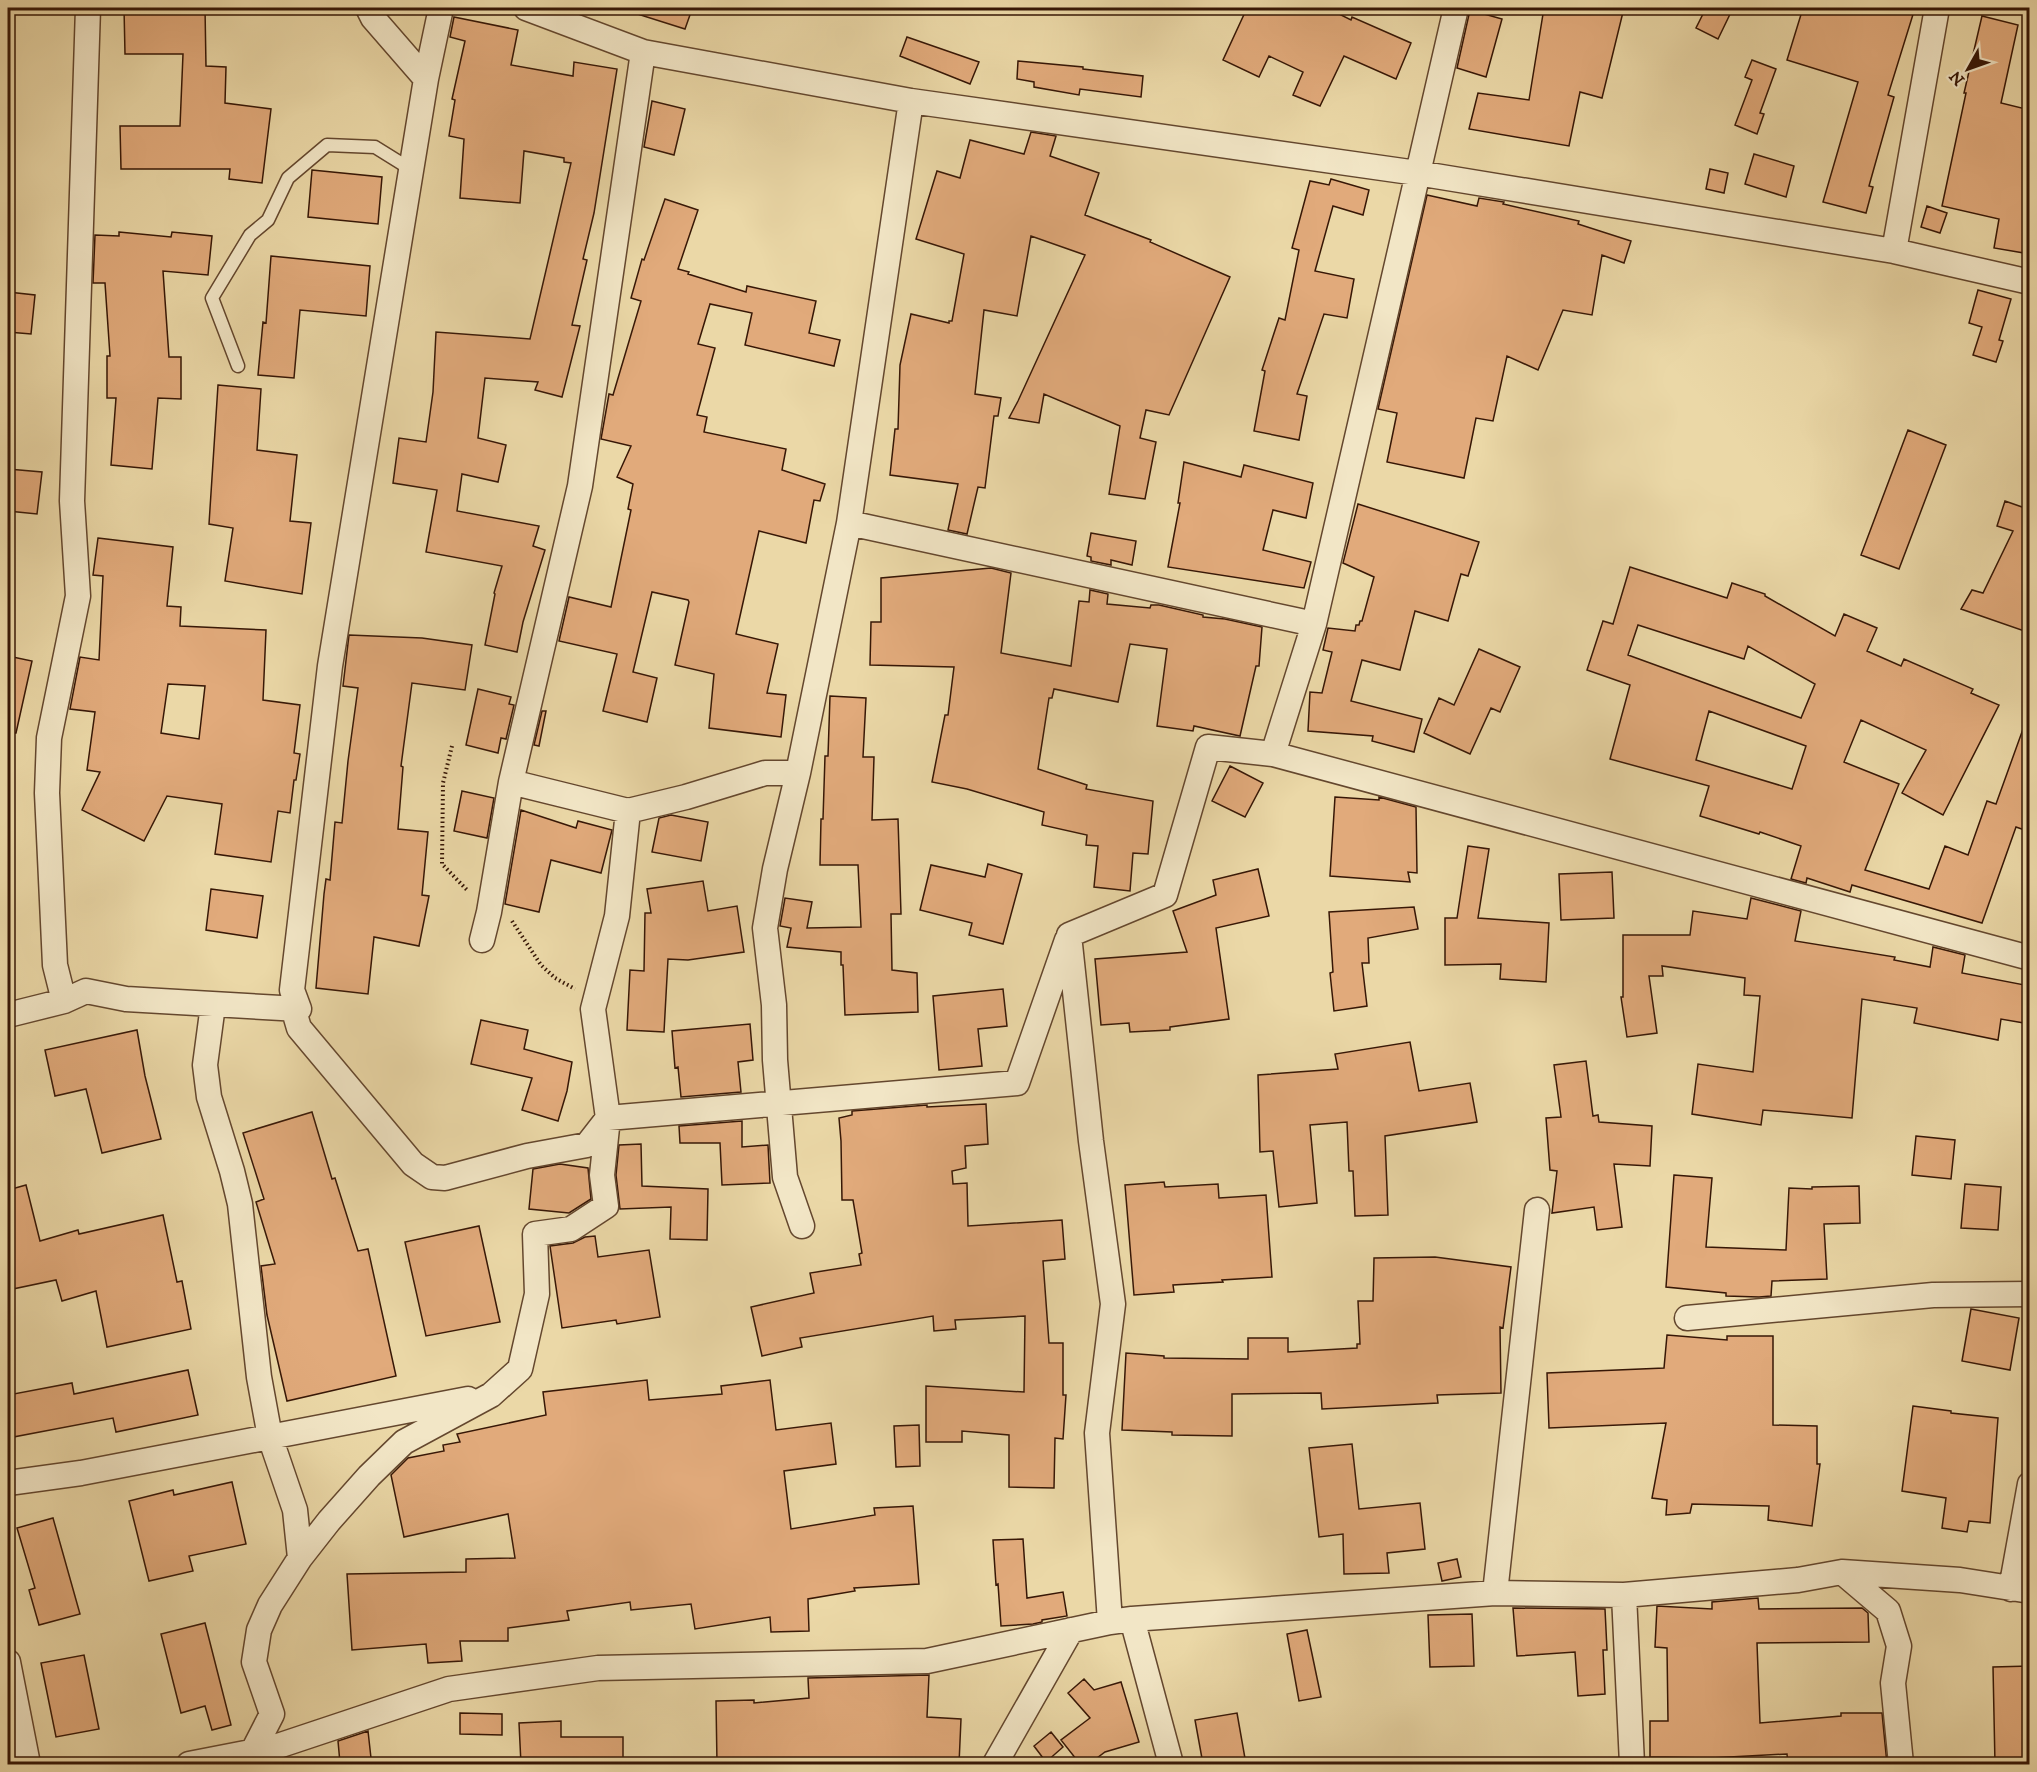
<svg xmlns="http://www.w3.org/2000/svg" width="2037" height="1772" viewBox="0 0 2037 1772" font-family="'IM FELL DW Pica',serif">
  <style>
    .building { fill: #e1aa7b; stroke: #371706; stroke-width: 1.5; fill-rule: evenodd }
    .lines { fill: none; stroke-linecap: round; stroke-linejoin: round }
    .lane-casing { stroke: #64472e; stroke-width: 15 }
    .street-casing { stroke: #64472e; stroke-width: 27 }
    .path { stroke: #371706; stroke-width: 4; stroke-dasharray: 1.5 3; stroke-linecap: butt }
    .lane { stroke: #f2e6c6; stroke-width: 12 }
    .street { stroke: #f2e6c6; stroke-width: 24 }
  </style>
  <rect width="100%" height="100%" fill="#ebd8a7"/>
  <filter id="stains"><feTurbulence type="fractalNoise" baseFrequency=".00333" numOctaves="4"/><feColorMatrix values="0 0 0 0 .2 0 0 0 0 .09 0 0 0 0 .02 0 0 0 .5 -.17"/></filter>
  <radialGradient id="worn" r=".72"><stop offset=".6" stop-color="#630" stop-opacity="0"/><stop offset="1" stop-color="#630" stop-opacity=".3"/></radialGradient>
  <path class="building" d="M124,8H205L206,66L226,67L225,103L271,109L262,183L229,179L230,169H121L120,126H180L183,54H125Z
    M631,8H677L691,12L685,29L631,12Z
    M1247,8H1327L1351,20L1352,17L1411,43L1396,79L1344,56L1320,106L1293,95L1303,72L1269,56L1259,77L1223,60Z
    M1544,8H1624L1602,98L1580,92L1569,146L1469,129L1478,93L1529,100Z
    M1706,8H1733L1718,39L1696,28Z
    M1803,8H1915L1888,95L1894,97L1869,186L1873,187L1866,213L1823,202L1858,82L1787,60Z
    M1470,10L1502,19L1486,77L1457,68Z
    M1982,16L2018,25L2001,103L2030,110V254L1994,248L1999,219L1942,206L1966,93H1964Z
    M454,17L518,30L511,65L573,76L574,62L617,69L594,213L583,259L587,260L572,325L580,326L562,397L535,390L538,382L485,378L478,438L506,445L498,482L462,474L457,511L539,526L533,546L545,550L523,622L517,652L485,645L495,594L494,593L502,566L426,552L437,490L393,483L399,438L426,442L433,392L436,332L530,339L571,163L564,162V158L524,151L520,203L460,198L464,139L449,136L455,100L452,99L465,41L450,37Z
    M907,37L979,62L970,84L900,56Z
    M1752,60L1776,69L1760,113L1764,114L1757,134L1735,125L1752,80L1745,77Z
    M1018,61L1083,67V69L1143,76L1141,97L1080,89L1079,95L1034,87V82L1017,79Z
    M652,101L685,109L674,155L644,147Z
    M1031,132L1056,136L1050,156L1099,173L1085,215L1151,240L1150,242L1230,277L1169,415L1146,410L1140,438L1156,442L1145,499L1109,494L1120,426L1044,394L1039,423L1009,418L1018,401L1085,255L1031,236L1017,316L984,310L975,394L1001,398L998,416H994L985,488L978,487L967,534L948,530L958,484L890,475L895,429H898L900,365L911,314L949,323V321H952L964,254L916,239L937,171L960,178L970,140L1024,154Z
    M1754,154L1794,166L1786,197L1745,184Z
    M1710,169L1728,173L1724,193L1706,189Z
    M312,170L382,177L378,224L308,217Z
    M1331,179L1369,190L1363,215L1333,206L1315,271L1354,279L1347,318L1324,314L1297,394L1307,396L1299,440L1254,431L1265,371L1262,370L1279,318L1285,320L1299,250L1292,248L1310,181L1329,185Z
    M1427,195L1477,206L1479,198L1504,202L1503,204L1579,221L1578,224L1631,241L1624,263L1602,255L1592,315L1563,310L1538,370L1507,356L1493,421L1476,418L1464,478L1387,462L1397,413L1378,409Z
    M665,199L698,210L678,269L689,272L688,274L746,292L747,286L816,301L809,333L840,340L834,366L745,345L752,313L710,304L698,344L715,348L697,415L707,417L704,432L786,449L782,470L825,484L820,501L814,500L806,543L759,531L736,634L778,644L767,693L786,695L781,737L709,728L714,674L675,665L689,602L688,600L652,592L633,672L657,678L647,722L603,711L617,654L559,641L569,597L611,607L631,510L628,509L633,484L617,477L631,446L601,439L609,394L613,395L641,301L631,298L642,259L644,260Z
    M1927,206L1947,213L1940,233L1921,227Z
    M119,232L171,237L172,232L212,236L208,275L163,271L169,357H181V399L158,398L152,469L111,465L116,398H107V356H110L105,283H93L95,235L119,236Z
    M271,256L370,266L366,316L300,310L294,378L258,375L263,322L266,323Z
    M1978,290L2011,299L1999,340L2003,341L1996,362L1973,355L1982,327L1969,323Z
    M8,292L35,295L31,334L8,332Z
    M218,385L261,389L257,450L297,455L290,521L311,523L302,594L225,581L233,528L209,524Z
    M1908,430L1946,445L1899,569L1861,555Z
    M1184,462L1241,477L1244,465L1313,483L1306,518L1273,510L1263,550L1311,562L1304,588L1168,567L1180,503H1178Z
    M8,469L42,472L37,514L8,511Z
    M2030,499V633L1961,609L1972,590L1983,593L2013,531L1997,526L2005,501L2025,508Z
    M1358,504L1479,542L1468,576L1461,574L1448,621L1415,611L1400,670L1362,660L1351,701L1422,719L1414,752L1372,741L1373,736L1308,731L1310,692L1322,693L1332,652L1323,650L1328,628L1355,631L1356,625H1359L1360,621H1362L1374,577L1343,563Z
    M1091,533L1136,541L1132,565L1111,560V565L1091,561V557L1087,556Z
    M98,538L173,547L167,606L181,607L180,626L266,630L263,700L300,705L294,753L300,754L296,780H294L290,813L278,811L271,862L215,854L222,804L167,796L144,841L82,810L100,772L87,770L95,712L70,709L80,657L99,660L103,576L93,575ZM168,684L205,686L199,739L161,733Z
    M1630,567L1727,598L1732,583L1765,594V596L1835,636L1844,614L1877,628L1867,651L1901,666L1904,659L1973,689L1971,693L1999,705L1943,815L1902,793L1926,750L1861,720L1844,762L1899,784L1865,870L1929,889L1945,846L1968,855L1987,801L1996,804L2027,718H2030V832L2016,827L1982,923L1852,885L1850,892L1807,878L1806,883L1791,879L1801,846L1760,832L1759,834L1700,816L1709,786L1610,759L1630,685L1587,670L1603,621L1613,624ZM1638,625L1744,659L1748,646L1815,684L1801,718L1628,655ZM1709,711L1806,746L1792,789L1696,760Z
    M991,568L1011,573L1001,653L1071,666L1079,601L1089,602L1090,590L1108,594L1107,604L1150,608L1151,605H1159L1203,615V617L1225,619L1262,627L1259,666H1256L1240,736L1194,726L1193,731L1157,726L1167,649L1130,644L1118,702L1054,689L1052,698H1049L1038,769L1087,785L1086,789L1153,801L1148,854L1133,853L1130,891L1094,887L1098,846L1086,845L1087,835L1042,825L1044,812L967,789L932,782L945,715H948L954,667L870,665L871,622H881V578Z
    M349,635L422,638L472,645L465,690L412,683L401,766L403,767L398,829L428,832L422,895L429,896L419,946L374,937L368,994L316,988L324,894L326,879L330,880L335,822L342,823L348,761L358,688L343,686Z
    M1479,649L1520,667L1500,712L1491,708L1470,754L1424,733L1439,698L1454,705Z
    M8,656L32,661L16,733H8Z
    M478,689L511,697L509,704L514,705L506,739L501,738L498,753L466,745Z
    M830,696L866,698L863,757H874L872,820L898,819L901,914H891L892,970L917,973L918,1012L845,1015L843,965H841V952L787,947L791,928L780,926L785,898L812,902L807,928L861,927L858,865H820L821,819H823L825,756H828Z
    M542,711H546L539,746L534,745Z
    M1230,766L1263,783L1245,817L1212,801Z
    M462,791L494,798L487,838L454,831Z
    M1335,797L1379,800V797L1416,807L1417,873L1408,872L1410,882L1330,876Z
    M521,810L576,828L578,821L612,830L601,873L551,860L539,912L505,904Z
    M671,815L708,822L701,861L652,852L659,818Z
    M1468,846L1489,849L1478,918L1549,923L1546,982L1500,979L1501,964L1445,965V918H1457Z
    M988,864L1022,874L1003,944L969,935L972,923L920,910L931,865L985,877Z
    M1258,869L1269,916L1216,928L1229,1019L1170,1027V1030L1130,1032L1129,1023L1101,1025L1095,959L1187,952L1173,911L1216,895L1213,880Z
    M1612,872L1614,918L1561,920L1559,874Z
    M703,881L708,911L737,906L744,952L688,960L668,959L664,1032L627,1030L630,970L644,971L645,913H651L647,889Z
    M211,889L263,896L257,938L206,930Z
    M1751,898L1801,911L1795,941L1895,957L1894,960L1930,967L1933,947L1965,955L1962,973L2030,986V1024L2001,1019L1998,1040L1914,1023L1917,1008L1862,999L1852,1118L1763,1110L1761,1125L1692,1114L1698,1064L1753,1072L1760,996L1744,995L1745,978L1662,966L1663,976H1649L1657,1033L1627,1037L1621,997H1623V935H1690L1693,911L1747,919Z
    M1414,907L1418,929L1368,938L1369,963H1362L1367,1006L1334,1011L1330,973L1333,972L1329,912Z
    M1003,989L1007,1026L978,1029L982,1066L939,1070L933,996Z
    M481,1020L528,1030L524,1049L572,1062L567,1091L558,1121L522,1110L532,1078L471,1064Z
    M750,1024L753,1060L738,1062L741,1092L681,1097L678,1067L675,1068L672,1031Z
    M137,1030L145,1076L161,1139L102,1153L86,1089L55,1096L45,1050Z
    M1410,1042L1419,1091L1470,1083L1477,1122L1385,1136L1388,1215L1355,1216L1353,1171H1349L1347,1122L1310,1125L1317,1203L1279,1207L1273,1151L1260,1152L1258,1075L1338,1069L1335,1054Z
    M1586,1061L1593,1116L1598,1115L1599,1122L1652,1126L1650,1166L1614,1164L1622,1227L1597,1230L1594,1207L1552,1213L1557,1171L1550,1170L1546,1118L1561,1117L1554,1065Z
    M986,1104L988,1144L965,1146L966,1168L952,1171L953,1184L967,1183L968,1226L1062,1220L1065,1259L1043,1261L1049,1343H1063V1395H1066L1063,1439L1055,1438L1054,1488L1009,1487V1435L962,1431V1442H926V1386L1024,1392L1025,1316L955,1320L956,1329L934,1331L933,1316L800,1338L802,1347L762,1356L751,1307L814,1293L810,1273L861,1265L859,1254L862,1253L853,1200H842L841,1141L839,1118L852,1115V1111L927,1105V1107Z
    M312,1112L332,1179L335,1178L358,1251L368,1249L396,1376L287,1401L267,1315L261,1266L275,1264L256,1202L264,1199L243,1133Z
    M742,1121V1147L768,1145L770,1183L722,1185L720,1143H680L679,1126Z
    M1916,1136L1955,1140L1951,1179L1912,1175Z
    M641,1144L642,1186L708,1189L707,1240L670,1239L671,1207L620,1209L616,1175L619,1145Z
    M560,1164L588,1168L591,1199L569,1213L529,1209L533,1169Z
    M1674,1175L1712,1178L1706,1247L1786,1250L1789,1188L1812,1189V1187L1859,1186L1860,1223L1824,1224L1827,1279L1772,1281L1771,1296L1759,1297L1726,1296V1293L1666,1287Z
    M1164,1182L1165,1187L1218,1184L1219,1198L1266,1195L1272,1277L1222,1280L1223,1282L1173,1285L1174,1292L1134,1295L1125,1185Z
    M1965,1184L2001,1187L1998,1230L1961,1228Z
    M26,1185L40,1241L78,1230L79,1234L163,1215L177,1282L182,1281L191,1329L107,1347L96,1291L62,1301L56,1280L8,1290V1190Z
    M479,1226L500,1322L426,1336L405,1242Z
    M595,1236L598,1257L649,1250L660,1317L617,1324L616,1320L562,1328L550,1246L573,1243L585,1237Z
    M1435,1257L1511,1267L1503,1328L1500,1327L1501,1393L1437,1395L1438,1403L1322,1409L1321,1393L1232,1394V1436L1172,1435V1432L1122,1430L1126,1353L1164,1356V1358L1248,1359V1338H1288V1352L1357,1348V1344H1360L1358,1301H1373L1374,1258Z
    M1971,1309L2019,1318L2010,1370L1962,1361Z
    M1667,1335L1727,1340V1336H1773V1425L1817,1426V1464H1820L1812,1526L1768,1520L1769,1506L1692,1504L1690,1513L1666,1515L1667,1500L1652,1498L1666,1423L1549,1428L1547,1373L1664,1368Z
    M188,1370L198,1415L116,1432L113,1418L8,1438V1395L72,1383L74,1394Z
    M647,1380L649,1400L722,1394L721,1386L770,1380L776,1430L831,1423L836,1464L784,1471L791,1529L875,1515L874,1508L913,1506L919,1584L854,1588L855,1591L808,1599L809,1631L771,1632L770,1617L695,1629L691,1604L631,1610L630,1602L567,1611L569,1620L508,1628V1641H460L462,1661L428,1663L426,1644L352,1650L347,1574L466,1572V1559L515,1558L508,1514L404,1537L391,1475L408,1458L444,1451L443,1445L460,1442L457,1434L546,1415L543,1392Z
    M1913,1406L1951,1411V1413L1998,1418L1990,1523L1969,1521L1967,1532L1942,1528L1946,1498L1902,1491Z
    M919,1425L920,1466L896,1467L894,1426Z
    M1352,1444L1359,1509L1420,1503L1425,1549L1387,1553L1389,1573L1344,1574L1343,1534L1319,1537L1309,1448Z
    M232,1482L246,1544L189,1556L193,1571L149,1581L129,1501L173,1490L174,1495Z
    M53,1518L80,1614L39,1625L29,1590L35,1588L17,1528Z
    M1023,1539L1027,1598L1063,1592L1067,1616L1042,1620V1622L1033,1624L1001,1626L998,1584L996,1585L993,1540Z
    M1457,1559L1461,1577L1442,1581L1438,1563Z
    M1758,1598L1759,1609L1862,1608L1868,1613L1869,1642L1757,1643L1760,1723L1841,1716V1713H1882L1887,1764H1788L1787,1754L1711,1758L1650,1757V1721H1668L1667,1648L1655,1647L1657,1606L1712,1609V1602Z
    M1513,1608L1605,1609L1607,1650H1603L1605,1694L1578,1696L1575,1652L1517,1656Z
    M1472,1614L1474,1666L1430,1667L1428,1615Z
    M205,1623L231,1725L212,1730L205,1706L181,1713L161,1634Z
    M1307,1630L1321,1697L1299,1701L1287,1634Z
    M84,1655L99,1729L56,1737L41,1663Z
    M2030,1666V1764H1995L1993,1667Z
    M929,1675L927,1717L961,1719L959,1764H717L716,1701L754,1700V1703L809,1698L808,1678Z
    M1084,1679L1094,1690L1121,1682L1139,1742L1105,1752L1089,1764H1080L1061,1740L1090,1718L1068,1693Z
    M460,1713L502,1714V1735L460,1734Z
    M1237,1713L1246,1764H1203L1195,1720Z
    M561,1721V1737H623V1764H521L519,1723Z
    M368,1731L371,1758L340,1763L338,1741Z
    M1051,1732L1063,1747L1046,1762L1034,1746Z"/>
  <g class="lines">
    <g class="lane-casing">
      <path id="lane" d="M238,366L212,298L250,235L268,220L288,178L327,145L375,147L412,170"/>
    </g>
    <g class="street-casing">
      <path id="street" d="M368,8L373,18L426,79
        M526,8L643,52L911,101L1417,173L1894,251L2030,282
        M643,52L580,486L511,782L628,811L686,797L765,773H798L849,523L911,101
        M1894,251L1937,8
        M849,523L1314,624
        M1273,754L1314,624L1456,8
        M798,773L775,869L765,928L774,1005L775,1060L785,1177L802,1226
        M482,940L489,912L511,782
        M64,1001L55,965L47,793L49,738L78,596L72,501L88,8
        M213,1005L205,1065L209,1097L232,1171L240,1204L259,1377L270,1437L295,1510L300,1558
        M299,1009L292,990L330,666L426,79L441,8
        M299,1009L294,1011L299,1028L413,1164L432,1177L445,1178L527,1156L587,1145L608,1118L1017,1083L1067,940
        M8,1015L64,1001L86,991L126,999L299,1009
        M1687,1318L1933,1295L2030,1294
        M8,1483L81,1473L468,1399
        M1842,1572L1888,1611L1899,1646L1893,1683L1901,1764
        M2011,1589L2030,1484
        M1495,1593L1537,1210
        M1624,1595L1632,1764
        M1132,1619L1171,1764
        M1110,1622L1097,1433L1113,1304L1091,1141L1069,935L1165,895L1208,747L1273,754L2030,958
        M8,1662L28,1764
        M252,1753L272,1714L254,1662L259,1630L270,1605L300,1558L329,1521L369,1476L404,1442L491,1395L520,1369L537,1294L535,1234L571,1229L606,1206L602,1175L608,1118L593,1009L617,916L628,811
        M189,1764L272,1748L449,1689L598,1668L927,1661L1110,1622L1132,1619L1495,1593L1624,1595L1798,1580L1842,1572L1960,1580L2030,1591
        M995,1764L1071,1630"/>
    </g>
    <path class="path" d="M452,746L443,783L442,864L468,891
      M512,921L541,965L555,978L575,989"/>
    <use href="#lane" class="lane"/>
    <use href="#street" class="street"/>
  </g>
  <rect width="2037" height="1772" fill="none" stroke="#ebd8a7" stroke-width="30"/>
  <rect x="9" y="9" width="2019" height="1754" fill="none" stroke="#371706" stroke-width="3"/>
  <rect x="15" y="15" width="2007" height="1742" fill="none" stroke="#371706" stroke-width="1.5"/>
  <g transform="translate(1968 69) rotate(230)" stroke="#f2e6c6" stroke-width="4.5" paint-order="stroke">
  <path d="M0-4.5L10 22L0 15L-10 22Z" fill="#371706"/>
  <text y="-9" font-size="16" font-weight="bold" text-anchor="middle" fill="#371706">N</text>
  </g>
  <rect width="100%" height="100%" filter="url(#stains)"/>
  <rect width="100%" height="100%" fill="url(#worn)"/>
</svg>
